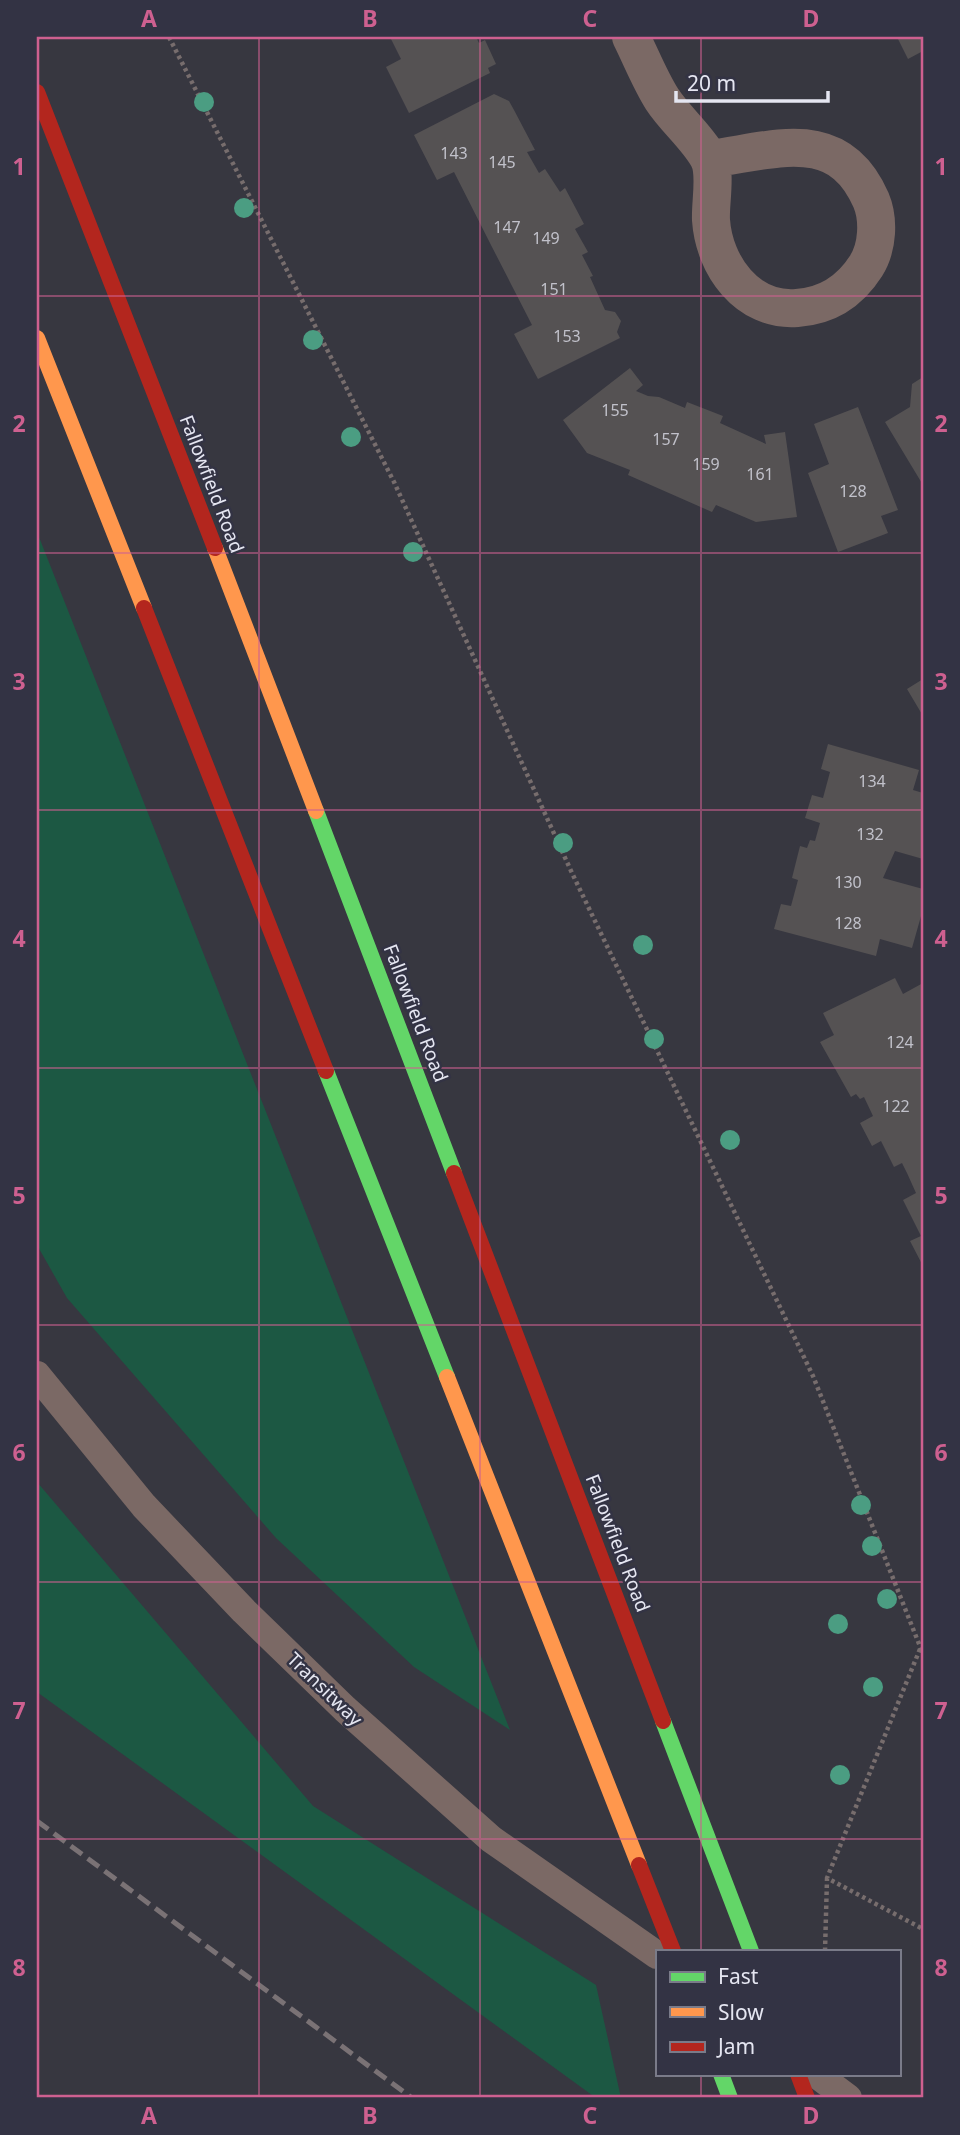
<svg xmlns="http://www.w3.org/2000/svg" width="960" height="2135" viewBox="0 0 960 2135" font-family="'Noto Sans',sans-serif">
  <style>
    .green { fill: #1c5843 }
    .building { fill: #555253 }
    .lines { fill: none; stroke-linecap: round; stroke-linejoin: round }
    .path { stroke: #776d6d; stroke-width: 4.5; stroke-dasharray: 3.5 3.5; stroke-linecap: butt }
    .lane { stroke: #7b6965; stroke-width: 28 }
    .street { stroke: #7b6965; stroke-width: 38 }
    .fast { stroke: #63d668; stroke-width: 16 }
    .slow { stroke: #ff974d; stroke-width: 16 }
    .jam { stroke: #b3261e; stroke-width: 16 }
    .rail { stroke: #7a7275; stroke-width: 5; stroke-dasharray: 14 7; stroke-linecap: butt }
    .tree { fill: #4b9d82 }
    .grid { fill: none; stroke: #ce6090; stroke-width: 2; stroke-opacity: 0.55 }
    .labels { text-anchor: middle; stroke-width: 5; stroke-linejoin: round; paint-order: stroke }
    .number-label { font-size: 16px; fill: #c1c1ca }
    .street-label { font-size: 19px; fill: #e5e6f1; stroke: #334 }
    .neatline { fill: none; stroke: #ce6090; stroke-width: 2.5 }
    .grid-label { font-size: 23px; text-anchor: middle; font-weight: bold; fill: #ce6090 }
  </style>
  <rect width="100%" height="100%" fill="#373740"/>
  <path class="green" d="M37,532L510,1730L414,1667L276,1538L67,1298L37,1245Z
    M37,1482L313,1806L596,1985L621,2098H596L37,1692Z"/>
  <path class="building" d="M390,37H476L479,43L485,40L496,64L488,68L490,73L409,113L386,67L401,59Z
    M897,37H923V51L908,59Z
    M494,94L509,101L514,110L535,150L527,152L539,173L545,169L560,192L565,188L584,224L575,229L588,252L582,255L593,276L590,277L605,310L615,312L621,321L617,332L620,338L538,379L514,334L532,325L492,247L454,172L437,180L414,135Z
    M630,368L643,385L636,391L648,396L659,397L685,408L687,402L723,416L720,423L766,444L764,435L785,432L797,517L756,522L716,505L712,512L628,475L630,470L587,453L563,420Z
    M923,377V485L885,422L910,407L912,384Z
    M858,407L898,510L881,516L888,533L838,552L808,473L829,464L814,424Z
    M923,679V716L907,689Z
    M828,744L919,770L913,790L923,793V859L895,851L883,878L923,889V909L912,948L880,939L876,956L774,929L781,904L791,906L798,880L792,878L800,846L807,848L810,840L815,841L820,823L805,818L812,795L823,798L830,772L821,769Z
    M895,978L903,994L923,983V1266L910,1241L921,1236L903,1200L916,1193L907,1173L902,1163L894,1167L881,1141L872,1146L860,1123L873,1116L864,1097L860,1099L856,1094L851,1097L820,1042L834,1035L823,1013Z"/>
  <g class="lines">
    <path class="path" d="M169,37L394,482L572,873L813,1376L923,1654
      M920,1649L827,1878L923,1929
      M825,1951L827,1879"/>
    <path class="lane" d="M37,1375L144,1506L244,1611L345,1709L491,1839L657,1955
      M816,2074L848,2098"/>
    <path class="street" d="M631,37C641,57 650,80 662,99C675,119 696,136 708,157C717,172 710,202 711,220C714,265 747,312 797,308C828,306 850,291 866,266C878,247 879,219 871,200C838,124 773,151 709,159"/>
    <path class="fast" d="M316,811L454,1173
      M326,1071L447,1377
      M663,1721L751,1951
      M721,2074L730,2098"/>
    <path class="slow" d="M37,338L144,608
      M215,548L316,811
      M447,1377L639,1865"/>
    <path class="jam" d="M37,92L215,548
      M144,608L326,1071
      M454,1173L663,1721
      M639,1865L673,1951
      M798,2074L807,2098"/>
    <path class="rail" d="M37,1821L412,2098"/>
  </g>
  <g class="tree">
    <circle cx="204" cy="102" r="10"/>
    <circle cx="244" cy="208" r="10"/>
    <circle cx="313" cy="340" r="10"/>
    <circle cx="351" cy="437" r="10"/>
    <circle cx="413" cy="552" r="10"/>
    <circle cx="563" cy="843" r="10"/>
    <circle cx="643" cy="945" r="10"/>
    <circle cx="654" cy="1039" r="10"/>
    <circle cx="730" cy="1140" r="10"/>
    <circle cx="861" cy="1505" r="10"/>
    <circle cx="872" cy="1546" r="10"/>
    <circle cx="887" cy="1599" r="10"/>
    <circle cx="838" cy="1624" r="10"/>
    <circle cx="873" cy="1687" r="10"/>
    <circle cx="840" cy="1775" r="10"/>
  </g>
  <path class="grid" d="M259,37V2098M480,37V2098M701,37V1951M37,296H923M37,553H923M37,810H923M37,1068H923M37,1325H923M37,1582H923M37,1839H923M701,2074V2098"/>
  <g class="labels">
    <g class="number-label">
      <text x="454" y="159">143</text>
      <text x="502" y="168">145</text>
      <text x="507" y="233">147</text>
      <text x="546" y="244">149</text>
      <text x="554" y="295">151</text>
      <text x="567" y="342">153</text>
      <text x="615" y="416">155</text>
      <text x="666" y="445">157</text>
      <text x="706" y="470">159</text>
      <text x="760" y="480">161</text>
      <text x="853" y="497">128</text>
      <text x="872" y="787">134</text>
      <text x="870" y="840">132</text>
      <text x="848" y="888">130</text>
      <text x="848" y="929">128</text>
      <text x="900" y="1048">124</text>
      <text x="896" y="1112">122</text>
    </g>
    <g class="street-label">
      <text transform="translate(212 484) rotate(69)" y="7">Fallowfield Road</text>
      <text transform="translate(416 1013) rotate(69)" y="7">Fallowfield Road</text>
      <text transform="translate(618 1543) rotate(69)" y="7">Fallowfield Road</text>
      <text transform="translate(325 1689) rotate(44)" y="7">Transitway</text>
    </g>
  </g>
  <rect width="960" height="2135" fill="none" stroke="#333344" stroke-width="77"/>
  <rect x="656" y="1950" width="245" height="126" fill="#333344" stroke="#7a7b89" stroke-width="2"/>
  <rect x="670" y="1972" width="35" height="10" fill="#63d668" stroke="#7a7b89" stroke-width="2"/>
  <text x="718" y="1984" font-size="21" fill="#e5e6f1">Fast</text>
  <rect x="670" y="2007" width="35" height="10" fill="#ff974d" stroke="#7a7b89" stroke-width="2"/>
  <text x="718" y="2020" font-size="21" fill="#e5e6f1">Slow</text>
  <rect x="670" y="2042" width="35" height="10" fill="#b3261e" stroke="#7a7b89" stroke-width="2"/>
  <text x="718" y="2054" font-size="21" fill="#e5e6f1">Jam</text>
  <path d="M676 91v10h152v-10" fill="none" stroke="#e5e6f1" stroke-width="3.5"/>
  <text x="687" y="91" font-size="21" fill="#e5e6f1" stroke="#333344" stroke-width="5" paint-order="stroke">20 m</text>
  <rect x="38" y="38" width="884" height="2058" class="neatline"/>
  <g class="grid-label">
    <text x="149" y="27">A</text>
    <text x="370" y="27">B</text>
    <text x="590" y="27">C</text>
    <text x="811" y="27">D</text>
    <text x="19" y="175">1</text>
    <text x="941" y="175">1</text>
    <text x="19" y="432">2</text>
    <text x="941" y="432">2</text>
    <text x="19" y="690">3</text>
    <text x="941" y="690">3</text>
    <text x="19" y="947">4</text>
    <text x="941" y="947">4</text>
    <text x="19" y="1204">5</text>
    <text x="941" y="1204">5</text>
    <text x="19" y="1461">6</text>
    <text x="941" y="1461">6</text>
    <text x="19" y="1719">7</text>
    <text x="941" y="1719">7</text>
    <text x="19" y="1976">8</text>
    <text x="941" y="1976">8</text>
    <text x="149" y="2124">A</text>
    <text x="370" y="2124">B</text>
    <text x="590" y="2124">C</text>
    <text x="811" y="2124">D</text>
  </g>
</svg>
